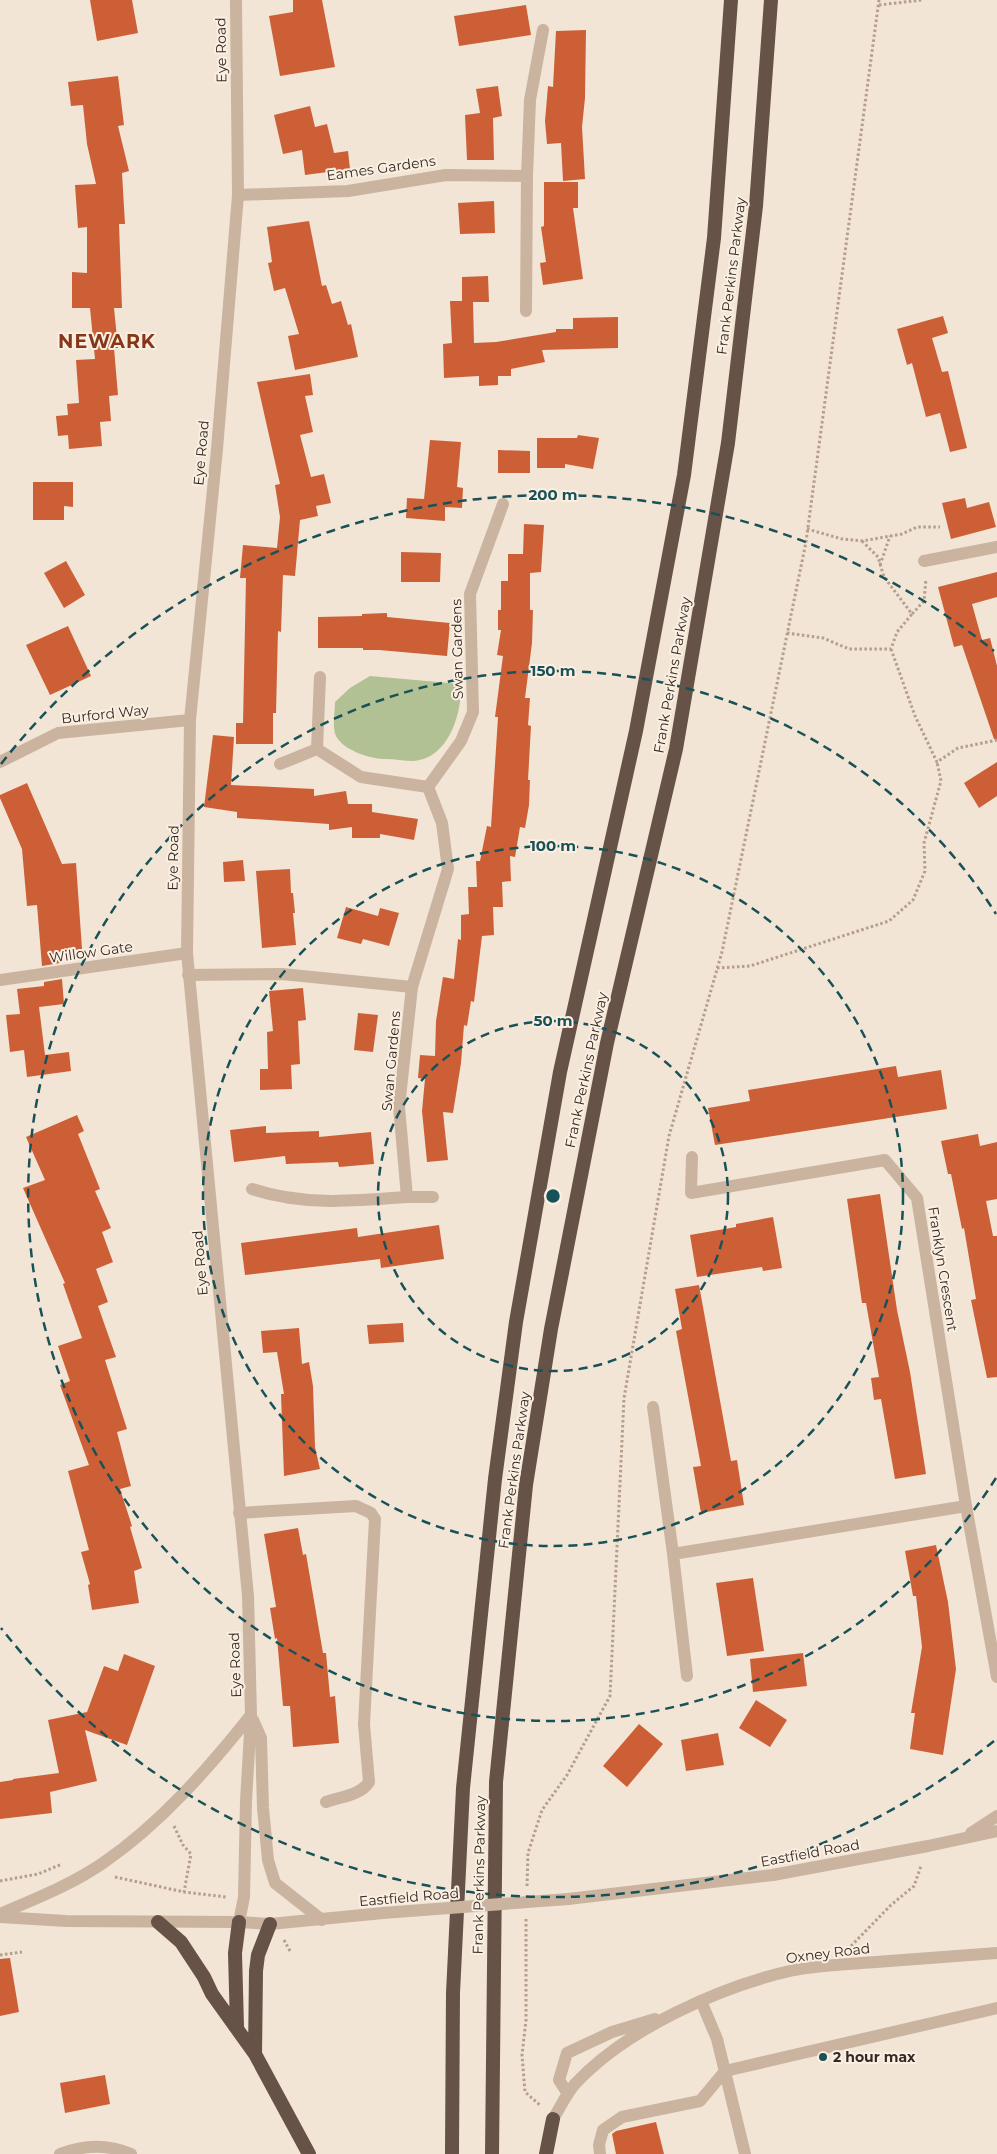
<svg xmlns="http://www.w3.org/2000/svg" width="997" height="2154" viewBox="0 0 997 2154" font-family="Montserrat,sans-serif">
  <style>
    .green { fill: #b1c194 }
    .building { fill: #cd5f37 }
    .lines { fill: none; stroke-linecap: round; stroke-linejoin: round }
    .path { stroke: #b69e8b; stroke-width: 3; stroke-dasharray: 2.5 2.5; stroke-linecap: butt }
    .service { stroke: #cab4a0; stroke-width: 12 }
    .minor { stroke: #cab4a0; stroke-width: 12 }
    .tertiary { stroke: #cab4a0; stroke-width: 12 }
    .trunk { stroke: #665247; stroke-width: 14 }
    .tertiary-bridge { stroke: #cab4a0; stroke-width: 12 }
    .ring { fill: none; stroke: #185157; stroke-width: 2.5; stroke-dasharray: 9 6 }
    .poi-dot { fill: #185157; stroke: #faefe1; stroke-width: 2 }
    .labels { text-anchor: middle; stroke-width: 4; stroke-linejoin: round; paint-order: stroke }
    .street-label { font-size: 14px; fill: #342924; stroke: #faefe1 }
    .poi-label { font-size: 14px; font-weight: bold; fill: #342924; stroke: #faefe1; text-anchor: start }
    .district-label { font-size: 19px; font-weight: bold; letter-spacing: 1px; fill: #873619; stroke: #faefe1 }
    .centre { fill: #185157; stroke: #faefe1; stroke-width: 2.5 }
    .ring-label { font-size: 15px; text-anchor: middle; font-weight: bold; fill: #185157; stroke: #faefe1; stroke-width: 4; stroke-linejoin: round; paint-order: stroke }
  </style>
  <rect width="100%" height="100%" fill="#f2e5d5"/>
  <path class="green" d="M370,676L461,684C462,713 449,759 413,761C404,761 395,759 386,759C371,759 344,751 336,736C332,728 335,711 335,702L350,688Z"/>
  <path class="building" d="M90,0H132L138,33L97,41Z
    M293,0H322L335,67L280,76L269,16L293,12Z
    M526,5L531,35L459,46L454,16Z
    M586,30L585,98L582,127L585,179L563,181L561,143L547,144L545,121L548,86L553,87L556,31Z
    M118,76L124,125L118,126L129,171L122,173L125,224H119L122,308H114L118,348H114L118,395L109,396L111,421L100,422L102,446L69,449L68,435L58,436L56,416L68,415L67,404L79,403L76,360L95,359L90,308H72V272L87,273V227L78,228L75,185L96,184L87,144L83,105L71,106L68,82Z
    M498,86L502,116L493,118L494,160H467L465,115L480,113L476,89Z
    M310,106L315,127L327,124L334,153L348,151L350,169L305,175L302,150L283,154L274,115Z
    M544,182H578V208H573L583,279L543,285L540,263L546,262L541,227L544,226Z
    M494,201L495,233L460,234L458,203Z
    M309,221L322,286L326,285L332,304L341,301L348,325L351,324L358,357L295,370L288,336L299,334L285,288L274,291L268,263L272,262L267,227Z
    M488,276L489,302H473L474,343L496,342L556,332V329H573V318L618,317V348L542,350L545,362L511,369V376H498V385L479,386V376L444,378L443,344L452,343L450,301H462V277Z
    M943,316L948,333L932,338L942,372L948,371L967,448L950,452L940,413L926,417L912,363L907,365L897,329Z
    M310,374L313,395L305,396L313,432L300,435L311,477L324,474L331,503L316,506L318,516L300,520L295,576L283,575L281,632L278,631L276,713H273V744H236V723H243L246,578H240L243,545L277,548L280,517L275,485L280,484L257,382Z
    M578,435L599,438L593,469L565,464V468H537V438H577Z
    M430,440L461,442L457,487L463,488L462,508L445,507V521L406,518L407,498L424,499Z
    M498,450L530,451V473H498Z
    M33,482H73V507L64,506V520H33Z
    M965,498L967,508L989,502L996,527L951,539L942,503Z
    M524,524L544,525L541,572L530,573V610H533L532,643L525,698H530L528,725L531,726L528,780H530L529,805L525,828L520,827L515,857L510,856L511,881L502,882L503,907H493L494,935L482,936L474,1002L471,1001L467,1026L464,1025L461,1063L453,1113L443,1112L448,1160L427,1162L422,1111L425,1079L418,1078L420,1055L435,1056L436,1021L443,977L454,979L458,939L461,940V915L469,914L468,887H477L476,861H480L487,826L491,827L498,717H495L503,656L497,655L501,630H498V610H501V581H508V554H523Z
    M401,552L441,553L440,582H401Z
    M66,561L85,595L64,608L44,573Z
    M997,572V597L972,604L982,640L990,638L997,666V739H994L962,645L954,647L938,587Z
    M387,613V617L450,623L447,656L379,650H363V648H318V617L362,616V614Z
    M68,626L91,676L50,695L26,645Z
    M213,735L234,737L231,785L314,789V796L346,791L348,804H372V812L418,819L414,840L380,834V838H352V827L329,830V824L237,818V812L204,807Z
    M997,762V796L979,808L964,783Z
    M27,783L62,864L76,863L82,949L58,952L60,963L42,966L37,905L27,906L22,849L0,798V795Z
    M243,860L245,881L224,882L223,862Z
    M290,869L291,893H293L295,913H293L296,945L262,948L256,871Z
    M346,907L378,916L380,908L399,913L389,946L363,939L361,944L337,938Z
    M62,979L64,1004L39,1007L45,1055L69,1052L71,1071L27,1077L24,1050L10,1052L6,1015L20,1014L17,989L44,986V982Z
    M303,988L306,1020L298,1021L300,1064L291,1065L292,1089L260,1090V1069H268L267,1032L273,1031L269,991Z
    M358,1013L378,1015L373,1052L354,1050Z
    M896,1066L898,1077L941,1070L947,1109L715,1145L708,1108L750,1101L748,1090Z
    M77,1115L84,1131L78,1134L100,1189L95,1191L111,1228L102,1232L113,1262L96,1269L108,1302L98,1306L116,1357L105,1360L127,1429L117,1432L131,1486L120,1489L132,1526L130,1527L142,1568L134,1571L139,1603L92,1610L88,1585L90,1584L81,1552L89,1550L68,1471L89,1465L60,1385L70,1381L58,1346L82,1338L63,1284L65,1283L23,1188L45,1180L26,1137Z
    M266,1126V1133L319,1131V1137L371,1132L374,1164L339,1167L338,1162L286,1164L285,1156L234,1162L230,1130Z
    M978,1134L980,1146L997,1142V1199L986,1201L993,1236H997V1377L987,1378L971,1300L976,1299L964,1228L962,1229L951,1174H948L941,1141Z
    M880,1194L897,1310L910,1372L926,1474L895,1479L881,1399L874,1400L871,1378L879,1377L866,1303H862L847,1199Z
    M773,1217L782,1268L763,1271L762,1267L697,1277L690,1235L736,1227V1224Z
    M439,1225L444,1259L381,1268L380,1259L245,1275L241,1243L357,1228L358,1237Z
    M699,1285L731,1461L737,1460L744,1505L701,1513L693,1467L701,1466L676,1331L682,1329L675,1289Z
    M403,1323L404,1342L369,1344L367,1325Z
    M299,1328L302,1364L309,1362L313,1386L315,1447L320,1469L284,1476L281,1394H284L277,1352L263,1353L261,1331Z
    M298,1528L303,1555L306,1554L323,1653H326L330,1697L335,1696L339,1743L293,1747L290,1706H283L277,1638L275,1639L270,1608L276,1607L264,1534Z
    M936,1545L948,1602L956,1669L943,1755L910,1749L915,1713H911L922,1647L916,1596H913L905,1551Z
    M753,1578L764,1651L727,1656L716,1583Z
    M803,1653L807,1686L753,1692L750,1659Z
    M124,1654L155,1666L127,1745L85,1730L97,1781L50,1792L52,1813L0,1819V1782L13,1780V1779L59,1773L48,1720L87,1712L104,1666L118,1671Z
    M756,1700L787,1720L770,1747L739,1728Z
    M639,1724L663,1744L627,1787L603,1766Z
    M718,1733L724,1765L686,1771L681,1740Z
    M10,1958L19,2012L0,2016V1959Z
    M105,2075L110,2104L65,2113L60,2083Z
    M656,2122L664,2154H616L612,2134L616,2131Z"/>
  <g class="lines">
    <path class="path" d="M879,5L922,0
      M807,529L842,539L862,541L902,534L917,527H940
      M862,541L878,557L884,577L912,614L924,601L926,579
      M880,565L890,536
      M787,633L823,638L849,649H891L897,632L912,614
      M891,649L915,716L937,762L958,748L997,740
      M717,968L750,966L889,921L913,900L925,871L924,843L941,781L937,762
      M174,1826L183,1845L191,1854L184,1892
      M115,1877L184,1892L226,1897
      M0,1881L38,1874L62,1864
      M527,1886L528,1853L542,1810L567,1775L610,1696L624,1398L669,1136L722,952L806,542L879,0
      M526,1919V2020L522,2055L525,2092L541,2106
      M284,1940L290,1951
      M851,1946L891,1905L914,1886L921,1866
      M0,1955L22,1952"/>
    <path class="service" d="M239,1513L356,1506L371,1513L375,1519L364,1724L369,1782C361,1795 340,1797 326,1802
      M701,2001L717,2039L745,2154
      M60,2154C83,2145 108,2144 131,2154
      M600,2154L599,2145L603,2130L622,2117L700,2101L725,2071L997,2008"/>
    <path class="minor" d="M238,195L348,191L446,175L527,176
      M526,311L527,176L530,100L543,30
      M924,561L997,547
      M320,677L317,749L361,777L428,787L442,823L448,869L412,987L399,1107L407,1197H433
      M0,762L58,733L190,720
      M280,764L317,749
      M428,787L461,741L473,712L470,594L503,504
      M188,975L282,974L412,987
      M0,980L187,953
      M692,1157L691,1193L885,1160L917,1198L966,1506L997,1677
      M252,1189C303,1206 354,1201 407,1197
      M653,1407L673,1554L687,1676
      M673,1554L966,1506"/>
    <path class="tertiary" d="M236,0L238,195L217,449L190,720L187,953L248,1596L251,1715L246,1801L244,1897L239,1922
      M253,1720L261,1738L263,1808L268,1860L275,1883L322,1920
      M971,1833L997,1816
      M568,1899L773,1875L928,1846L997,1831
      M0,1914C35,1899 71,1885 103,1863C160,1824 208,1769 251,1715
      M0,1917L66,1921L239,1922L270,1924L383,1913
      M568,2094L559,2080L567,2053L612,2032L655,2019
      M553,2119C560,2108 566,2094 575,2084C626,2029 721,1986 794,1970C821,1965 849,1964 876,1962C917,1959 957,1956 997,1953"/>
    <path class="trunk" d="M158,1922L181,1942L204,1977L212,1994L255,2054L309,2154
      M237,2027L235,1953L239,1922
      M255,2054L256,1971L258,1955L270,1924
      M452,2154L453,1993L463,1788L495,1479L516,1322L560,1072L636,731L684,475L714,238L731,0
      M492,2154L496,1782L526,1485L551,1329L607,1043L676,749L728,443L756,206L771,0
      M546,2154L553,2119"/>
    <path class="tertiary-bridge" d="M383,1913L568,1899"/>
  </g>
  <g class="ring">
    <circle cx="553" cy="1196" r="175"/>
    <circle cx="553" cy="1196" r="350"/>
    <path d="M996 1478A525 525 0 1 1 996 914"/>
    <path d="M994 1741A701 701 0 0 1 1 1628M1 764A701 701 0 0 1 994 651"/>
  </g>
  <circle class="poi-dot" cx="823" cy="2057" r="5"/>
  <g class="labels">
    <g class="street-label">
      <text transform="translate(221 50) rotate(-91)" y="5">Eye Road</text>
      <text transform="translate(381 168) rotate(-8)" y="5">Eames Gardens</text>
      <text transform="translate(731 276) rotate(-83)" y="5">Frank Perkins Parkway</text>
      <text transform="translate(201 453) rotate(-85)" y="5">Eye Road</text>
      <text transform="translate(457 649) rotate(-91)" y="5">Swan Gardens</text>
      <text transform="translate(672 675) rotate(-80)" y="5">Frank Perkins Parkway</text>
      <text transform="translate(105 714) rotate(-6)" y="5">Burford Way</text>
      <text transform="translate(173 858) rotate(-89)" y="5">Eye Road</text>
      <text transform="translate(91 952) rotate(-8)" y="5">Willow Gate</text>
      <text transform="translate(391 1061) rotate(-85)" y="5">Swan Gardens</text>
      <text transform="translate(586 1070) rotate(-78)" y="5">Frank Perkins Parkway</text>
      <text transform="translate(200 1263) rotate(-95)" y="5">Eye Road</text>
      <text transform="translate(943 1269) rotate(81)" y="5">Franklyn Crescent</text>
      <text transform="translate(514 1470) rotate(-82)" y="5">Frank Perkins Parkway</text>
      <text transform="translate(235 1665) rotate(-92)" y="5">Eye Road</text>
      <text transform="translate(810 1853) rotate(-10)" y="5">Eastfield Road</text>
      <text transform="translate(479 1875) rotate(-89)" y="5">Frank Perkins Parkway</text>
      <text transform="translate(409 1897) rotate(-5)" y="5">Eastfield Road</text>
      <text transform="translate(828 1953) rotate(-7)" y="5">Oxney Road</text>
    </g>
    <g class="poi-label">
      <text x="833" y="2062">2 hour max</text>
    </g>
    <g class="district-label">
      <text x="107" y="348">NEWARK</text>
    </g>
  </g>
  <circle cx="553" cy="1196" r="8" class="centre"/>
  <g class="ring-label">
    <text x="553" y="500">200 m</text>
    <text x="553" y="676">150 m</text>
    <text x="553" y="851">100 m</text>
    <text x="553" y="1026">50 m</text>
  </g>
</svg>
